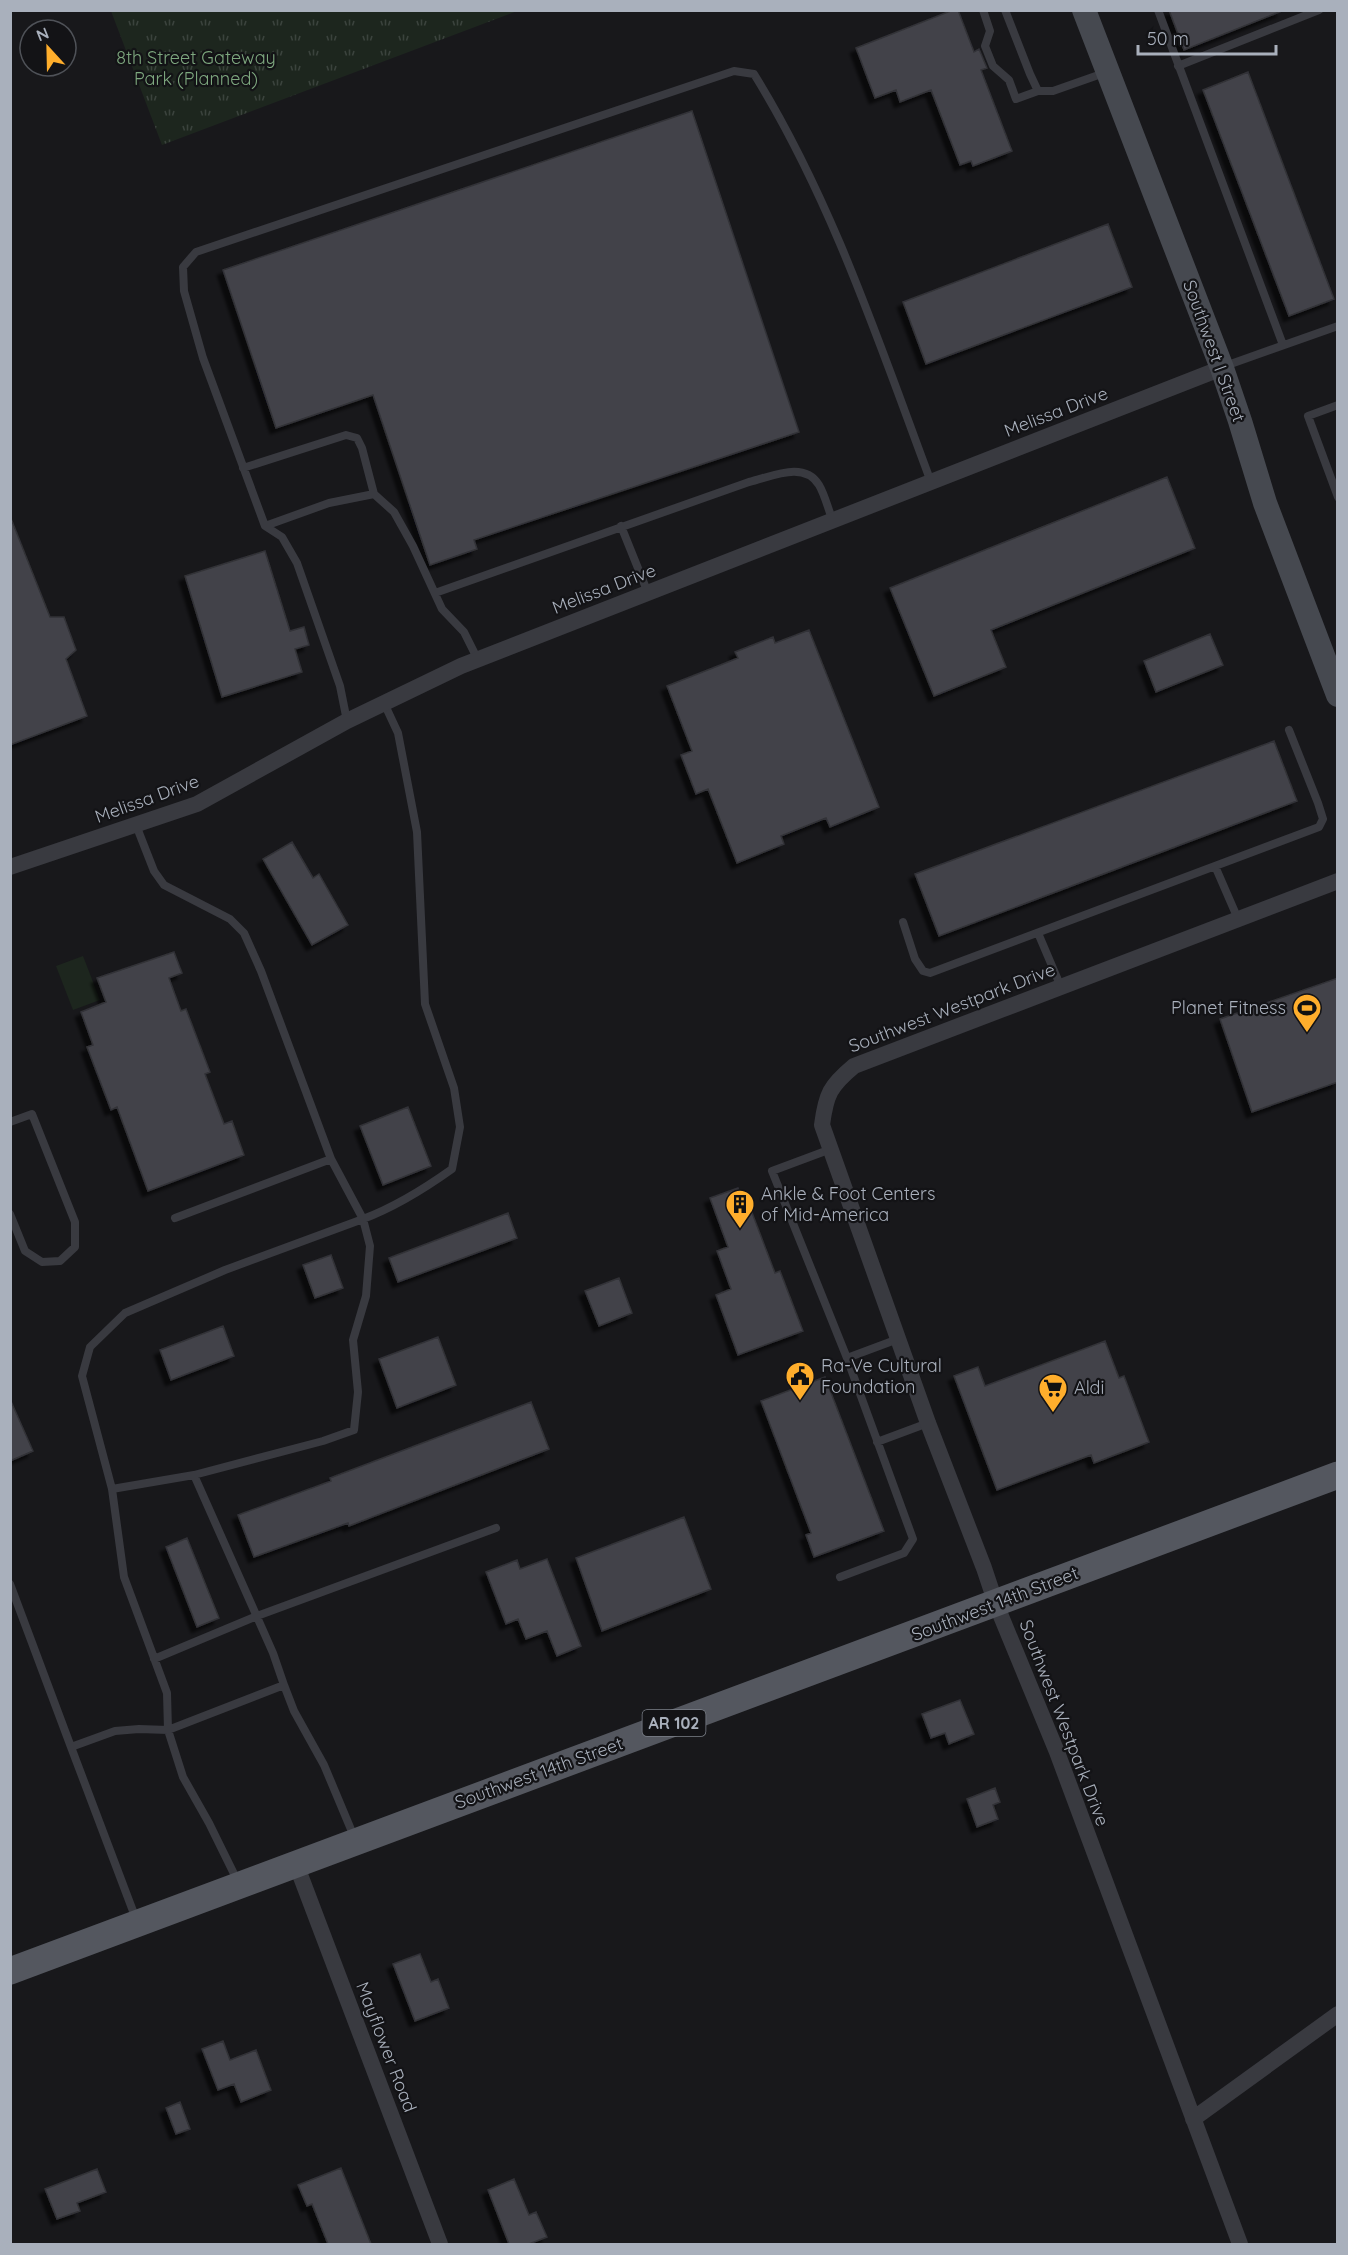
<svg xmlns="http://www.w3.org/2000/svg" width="1348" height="2255" viewBox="0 0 1348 2255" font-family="Quicksand,sans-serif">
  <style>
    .grass { fill: url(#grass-tufts) }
    .pitch { fill: #1d261e }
    .building { fill: #424348; stroke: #323237; stroke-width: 1.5; filter: url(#shadow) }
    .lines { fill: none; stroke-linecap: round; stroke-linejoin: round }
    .lane { stroke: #393a40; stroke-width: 8 }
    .street { stroke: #393a40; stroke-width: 16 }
    .secondary { stroke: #464950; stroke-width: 24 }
    .primary { stroke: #54575f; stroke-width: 27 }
    .labels { text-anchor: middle; stroke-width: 4.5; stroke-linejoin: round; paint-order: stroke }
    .shield { fill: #131316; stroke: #7c818a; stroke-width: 1.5 }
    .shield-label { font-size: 16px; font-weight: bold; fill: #a9b0bc }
    .park-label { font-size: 18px; fill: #7ea87f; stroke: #131316 }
    .street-label { font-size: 18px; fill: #a9b0bc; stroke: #131316 }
    .poi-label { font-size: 18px; fill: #a9b0bc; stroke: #131316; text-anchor: start }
  </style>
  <defs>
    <pattern id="grass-tufts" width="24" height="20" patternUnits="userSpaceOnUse" patternTransform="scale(1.5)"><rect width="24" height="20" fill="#1d261e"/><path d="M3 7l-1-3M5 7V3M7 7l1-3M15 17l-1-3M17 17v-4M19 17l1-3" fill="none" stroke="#3b433d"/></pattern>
    <filter id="shadow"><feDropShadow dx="-5.5" dy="5.5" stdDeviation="1.5" flood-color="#0009"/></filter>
  </defs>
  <rect width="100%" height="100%" fill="#18181b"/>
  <path class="grass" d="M111,11H517L162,145Z"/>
  <path class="pitch" d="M83,956L100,1000L73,1010L56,966Z"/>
  <path class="building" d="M953,10H958L974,52L979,49L987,68L981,70L1012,151L973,166L971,161L960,165L931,90L900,102L896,90L875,98L856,48Z
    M1169,10H1282V11L1184,50Z
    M1248,72L1334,299L1289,316L1203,90Z
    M692,111L799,432L474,540L477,549L430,565L373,395L276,428L223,270Z
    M1108,224L1132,287L926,364L903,302Z
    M1167,477L1195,548L991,630L1006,667L934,696L890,588Z
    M10,516L50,617H64L76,650L66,659L87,716L10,745Z
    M265,551L290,631L304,627L309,645L295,649L302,672L222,697L185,576Z
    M809,630L879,807L830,827L826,818L781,836L784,844L737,863L708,789L696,794L681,755L692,751L667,686L738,658L735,652L773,637L775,643Z
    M1210,634L1223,665L1156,692L1144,661Z
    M1274,741L1297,801L939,936L915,874Z
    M292,842L313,878L319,874L348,925L312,945L263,859Z
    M174,952L182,973L169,978L181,1011L186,1009L210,1072L205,1074L224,1124L232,1121L244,1155L148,1191L117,1107L111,1110L87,1047L93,1045L81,1012L106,1002L97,978Z
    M1338,978V1082L1252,1112L1220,1019Z
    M408,1107L431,1166L383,1185L360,1126Z
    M738,1188L747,1212L751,1210L775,1273L780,1271L803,1331L738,1355L716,1295L731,1289L717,1251L728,1247L710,1198Z
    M508,1213L517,1238L398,1282L389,1258Z
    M331,1255L343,1288L315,1298L303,1265Z
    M619,1278L632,1313L599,1326L585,1291Z
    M223,1326L234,1356L171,1380L160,1350Z
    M438,1337L456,1385L397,1408L379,1359Z
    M1105,1341L1119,1378L1124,1376L1149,1442L1094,1463L1091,1455L997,1490L954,1376L978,1367L985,1386Z
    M825,1377L884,1531L814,1557L806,1535L811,1533L761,1401Z
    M10,1399L33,1451L10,1461Z
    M531,1402L549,1449L349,1526L348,1523L254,1557L238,1515L331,1481L330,1478Z
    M684,1517L711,1589L602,1631L576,1558Z
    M187,1538L219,1618L197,1627L166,1547Z
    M547,1559L581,1646L557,1656L547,1631L526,1639L518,1619L506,1624L486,1572L517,1560L520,1569Z
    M960,1700L974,1734L949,1744L945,1733L931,1738L922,1714Z
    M995,1788L1000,1802L993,1805L998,1819L977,1827L967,1799Z
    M420,1954L431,1982L438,1979L449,2008L415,2021L393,1964Z
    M223,2041L230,2060L256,2050L271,2090L241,2102L234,2084L218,2090L202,2049Z
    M180,2102L190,2129L176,2134L166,2108Z
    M341,2168L371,2244H328L312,2204L307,2206L298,2185Z
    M97,2169L106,2192L77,2203L80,2211L57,2219L45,2189Z
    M514,2179L529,2215L536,2212L547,2237L529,2244H509L488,2190Z"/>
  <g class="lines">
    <path class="lane" d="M983,10L990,31L985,46L993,66L1009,80L1016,99L1038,91H1053L1107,72
      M1005,10L1030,74L1038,91
      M1158,10L1283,345
      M1178,66L1319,10
      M1225,366L1338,326
      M1338,405L1308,416L1338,497
      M243,468L346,435L357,438L362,448L374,494
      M265,526L329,503L374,494L394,512L413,546L442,609L464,632L478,660
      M621,526L648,593
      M435,593L749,482C771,477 804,460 819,485C825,495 828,509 833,521
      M347,721L340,686L297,563L282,537L265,526L203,358L184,291L183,267L196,252L734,71L754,74C832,200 879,343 931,482
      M136,825L154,871L164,885L230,919L244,933L261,971L331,1159L175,1218
      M1215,866L1238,919
      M903,922L915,959L923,971L930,973L1319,827L1323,819L1318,803L1289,730
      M1038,933L1061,987
      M10,1122L32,1114L75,1222V1247L60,1261L42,1262L25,1251L10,1214
      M831,1149L772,1171L847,1358
      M331,1159L363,1219C395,1207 424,1189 452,1169L460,1127L454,1088L425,1004L417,832L398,733L384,703
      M877,1442L928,1423
      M112,1489L194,1475L273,1653L284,1685
      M840,1577L904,1553L913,1539L847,1358L898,1339
      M10,1584L71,1747
      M154,1659L257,1616L496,1528
      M238,1882L209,1823L183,1777L168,1730L284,1685L294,1711L324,1765L355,1839
      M136,1919L71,1747L115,1731L139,1729L168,1730L167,1693L124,1577L112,1489L82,1376L90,1347L125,1313L225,1270L363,1219L370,1246L366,1296L353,1340L358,1392L354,1430L323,1441L194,1475"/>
    <path class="street" d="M10,867L197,804L347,721L461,666L1222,368
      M296,1864L440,2244
      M1193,2119L1338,2014
      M1240,2244L1057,1752L996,1604L984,1568L928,1423L822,1125C826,1094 830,1086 854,1066L1338,881"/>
    <path class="secondary" d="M1084,10L1222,368L1240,421L1265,503L1338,695"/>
    <path class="primary" d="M10,1971L1338,1475"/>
  </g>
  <defs>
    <g id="stadium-pin" transform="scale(1.5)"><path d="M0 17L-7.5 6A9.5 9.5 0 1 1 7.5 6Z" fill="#ffae2c" stroke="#131316"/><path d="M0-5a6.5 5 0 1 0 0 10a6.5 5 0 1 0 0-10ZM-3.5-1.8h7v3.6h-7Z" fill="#111"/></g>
    <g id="building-pin" transform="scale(1.5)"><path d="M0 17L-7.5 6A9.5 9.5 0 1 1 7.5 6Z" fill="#ffae2c" stroke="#131316"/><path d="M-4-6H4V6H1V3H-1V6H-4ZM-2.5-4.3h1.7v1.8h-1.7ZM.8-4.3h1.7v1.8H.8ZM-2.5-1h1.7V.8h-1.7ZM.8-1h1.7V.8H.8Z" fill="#111"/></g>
    <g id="civic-pin" transform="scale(1.5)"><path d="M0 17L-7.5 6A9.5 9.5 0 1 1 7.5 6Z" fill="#ffae2c" stroke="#131316"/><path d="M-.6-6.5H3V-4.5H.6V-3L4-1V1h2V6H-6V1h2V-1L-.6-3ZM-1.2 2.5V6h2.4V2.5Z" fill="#111"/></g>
    <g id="supermarket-pin" transform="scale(1.5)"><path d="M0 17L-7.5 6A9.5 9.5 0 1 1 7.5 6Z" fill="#ffae2c" stroke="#131316"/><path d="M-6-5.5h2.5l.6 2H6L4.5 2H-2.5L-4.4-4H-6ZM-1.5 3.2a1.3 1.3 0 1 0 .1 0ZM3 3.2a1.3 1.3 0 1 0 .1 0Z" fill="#111"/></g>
  </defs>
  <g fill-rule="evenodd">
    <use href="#stadium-pin" x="1307" y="1008"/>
    <use href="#building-pin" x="740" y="1204"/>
    <use href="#civic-pin" x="800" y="1376"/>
    <use href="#supermarket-pin" x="1053" y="1388"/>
  </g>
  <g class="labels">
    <rect class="shield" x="642.5" y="1710" width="63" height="26" rx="4.5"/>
    <g class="shield-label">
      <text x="674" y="1729">AR 102</text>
    </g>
    <g class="park-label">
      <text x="196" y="64">8th Street Gateway<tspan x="196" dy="21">Park (Planned)</tspan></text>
    </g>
    <g class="street-label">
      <text transform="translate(1214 351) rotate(70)" y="6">Southwest I Street</text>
      <text transform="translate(1056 412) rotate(-21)" y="6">Melissa Drive</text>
      <text transform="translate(604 589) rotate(-21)" y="6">Melissa Drive</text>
      <text transform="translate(147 799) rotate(-20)" y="6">Melissa Drive</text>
      <text transform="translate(952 1008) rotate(-21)" y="6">Southwest Westpark Drive</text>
      <text transform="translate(995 1604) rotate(-21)" y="6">Southwest 14th Street</text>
      <text transform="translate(1064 1723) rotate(69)" y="6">Southwest Westpark Drive</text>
      <text transform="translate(539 1773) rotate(-20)" y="6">Southwest 14th Street</text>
      <text transform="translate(386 2047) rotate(69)" y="6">Mayflower Road</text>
    </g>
    <g class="poi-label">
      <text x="1286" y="1014" text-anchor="end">Planet Fitness</text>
      <text x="761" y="1200">Ankle &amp; Foot Centers<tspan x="761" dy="21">of Mid-America</tspan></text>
      <text x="821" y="1372">Ra-Ve Cultural<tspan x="821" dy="21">Foundation</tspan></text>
      <text x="1074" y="1394">Aldi</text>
    </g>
  </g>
  <rect width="1348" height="2255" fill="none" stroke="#a9b0bc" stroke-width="24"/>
  <g transform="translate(48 48) rotate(338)"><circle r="28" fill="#131316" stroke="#4f5258" stroke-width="1.5"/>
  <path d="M0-4.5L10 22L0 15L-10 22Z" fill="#ffae2c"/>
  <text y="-9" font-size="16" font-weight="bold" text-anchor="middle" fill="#a9b0bc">N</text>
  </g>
  <path d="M1138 45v9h138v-9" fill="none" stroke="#a9b0bc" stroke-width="3"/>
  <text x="1147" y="45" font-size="18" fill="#a9b0bc" stroke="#131316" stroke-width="4.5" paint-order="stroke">50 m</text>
</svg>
